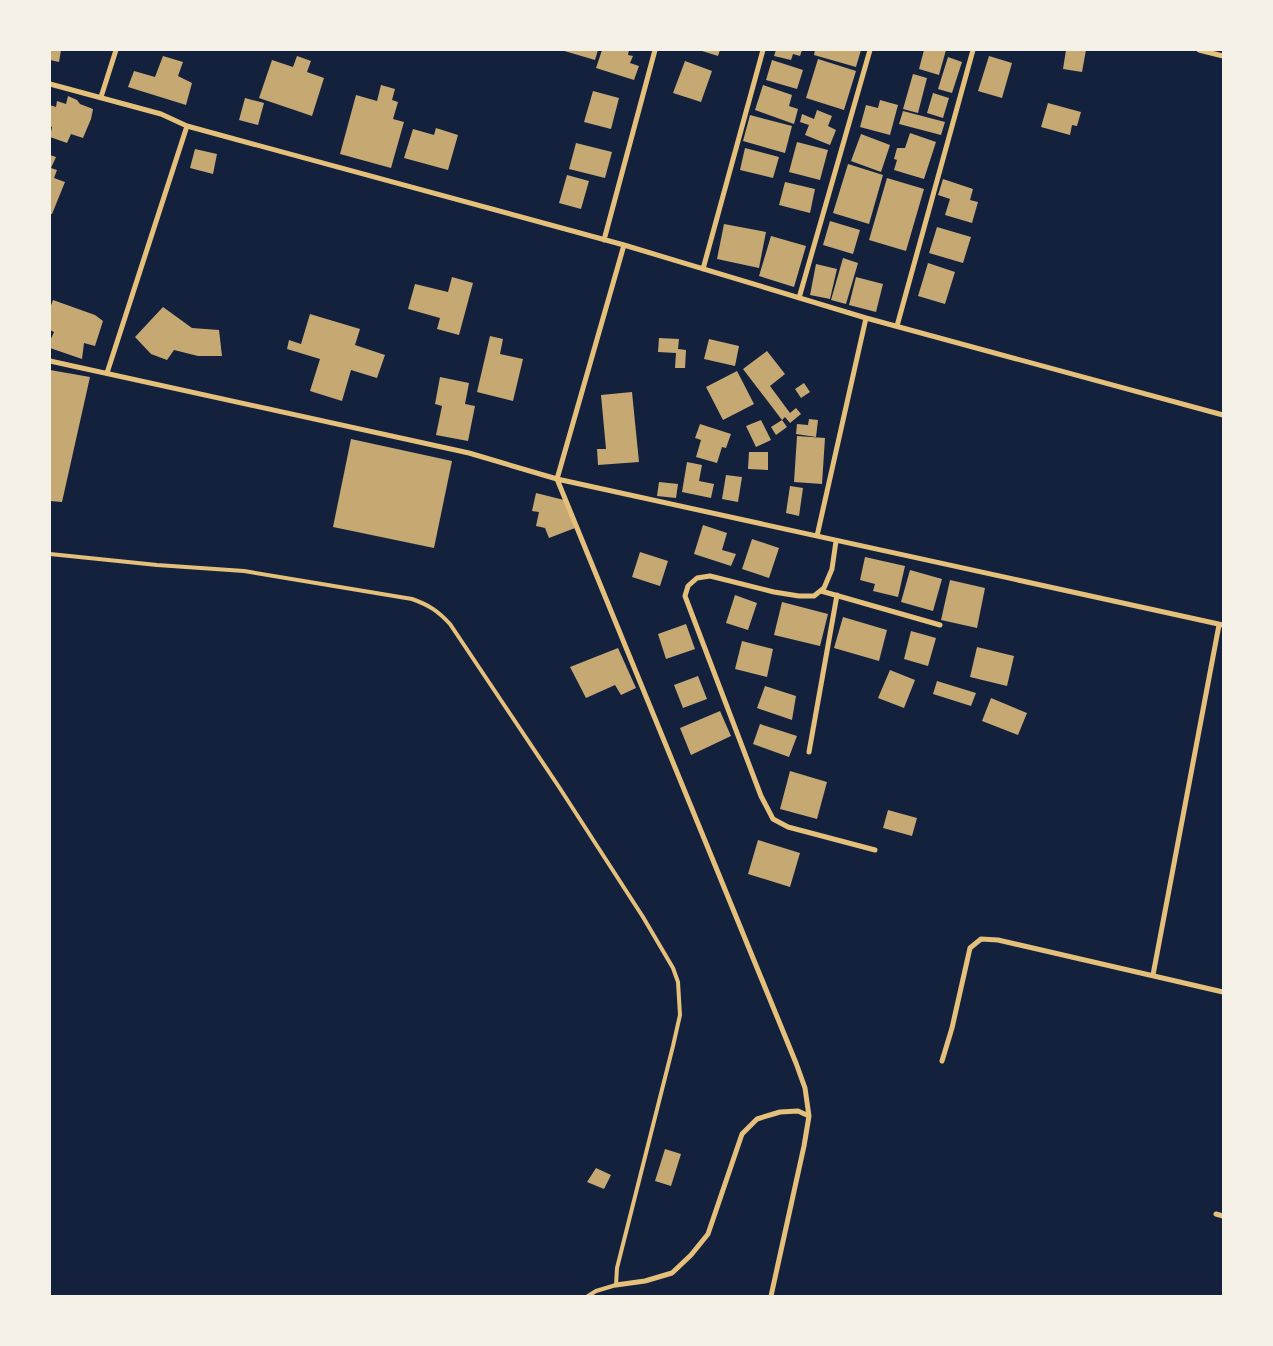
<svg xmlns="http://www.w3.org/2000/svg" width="1273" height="1346" viewBox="0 0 1273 1346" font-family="'Nunito Sans',sans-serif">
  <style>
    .building { fill: #c6a872 }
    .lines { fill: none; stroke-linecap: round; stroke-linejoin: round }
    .service { stroke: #e5c07b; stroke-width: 4 }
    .minor { stroke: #e5c07b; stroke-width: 5 }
  </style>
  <rect width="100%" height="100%" fill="#14213d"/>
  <path class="building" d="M50,50H61L59,62L50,60Z
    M561,50H598L595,60Z
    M602,50H629L628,55L633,56L630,63L639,66L634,80L596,68Z
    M699,50H720L718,56Z
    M776,50H802L800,56L793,54L791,60L774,56Z
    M815,50H861L856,67L814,55Z
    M924,50H946L939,75L919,69Z
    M1066,50H1086L1082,72L1063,69Z
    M163,56L183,62L178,76L192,83L186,105L128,87L134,71L155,77Z
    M297,56L311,61L307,72L324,78L312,116L259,98L272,60L293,67Z
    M989,56L1012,63L1002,98L978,91Z
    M948,57L962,62L952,93L938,89Z
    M818,59L856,71L844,110L806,98Z
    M772,60L803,70L797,89L766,80Z
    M685,61L712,71L701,102L673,93Z
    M913,74L927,78L918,113L903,109Z
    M381,85L395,89L392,100L398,102L393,119L404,122L391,168L340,154L356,95L377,101Z
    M763,85L792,95L789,106L798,109L794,124L755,110Z
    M593,91L619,98L611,129L584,122Z
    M933,93L949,98L943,118L927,113Z
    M68,96L77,100L80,104L93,109L91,119L83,138L71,134L67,143L50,137L52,127L50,126V105L56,107L57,101L66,104Z
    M245,98L264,103L258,125L239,120Z
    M880,100L898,105L890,135L860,127L866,105L878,108Z
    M1048,103L1081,112L1077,126L1072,125L1070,135L1041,127Z
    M817,110L832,116L828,126L836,130L830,145L805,135L809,125L800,122L802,114L814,119Z
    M903,111L945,122L941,135L899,124Z
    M750,115L792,126L785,153L743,141Z
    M436,128L458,135L448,170L404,158L413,129L434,135Z
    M910,133L936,142L924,179L894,170L897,160L894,159L897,148H905Z
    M861,134L890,145L881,172L851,161Z
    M797,142L828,150L820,180L789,172Z
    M576,143L612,152L605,178L569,169Z
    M745,148L779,157L773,178L740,170Z
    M195,149L217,154L213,174L190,168Z
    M50,155L56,157L51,168L57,170L54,178L65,182L52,214H50Z
    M848,164L883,175L869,224L833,213Z
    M567,175L589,181L581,209L559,203Z
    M887,178L924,189L906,251L869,240Z
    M943,179L973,189L970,200L978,202L972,223L945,215L950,199L938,195Z
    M785,182L815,189L810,213L779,205Z
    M830,221L860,230L853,254L823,245Z
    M724,224L766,232L759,268L717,259Z
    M937,227L971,237L963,263L929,253Z
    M771,236L806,246L794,287L759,276Z
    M843,258L858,263L846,304L831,300Z
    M928,263L955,272L945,304L918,296Z
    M816,264L837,269L830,299L810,295Z
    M452,277L473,283L459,335L437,329L440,318L408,309L415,284L448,292Z
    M856,277L883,284L876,312L849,305Z
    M53,300L95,315L103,321L95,346L84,343L82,359L50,348V341L54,332L50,330V308Z
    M163,307L192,328L219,330L222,356H198L174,350L167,360L151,354L135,337Z
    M310,314L360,329L355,345L385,355L377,378L351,370L342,401L310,391L320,359L287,349L289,340L301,344Z
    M490,336L503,339L500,354L523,359L513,401L477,392Z
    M659,338L679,339L678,349L686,350L685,368H675L676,353L658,352Z
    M709,339L739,346L735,366L704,359Z
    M767,351L785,374L770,386L790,413L796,408L801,414L790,423L785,417L782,420L787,427L776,435L771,427L782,420L743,369Z
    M50,370L90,377L62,502L50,501Z
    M737,371L754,404L723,420L706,387Z
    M440,377L469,383L465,404L475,406L468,441L436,435L442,406L435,404Z
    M804,383L810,392L801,398L795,389Z
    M632,392L639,462L598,465L597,449H606L601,395Z
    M809,419L818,420L816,437L796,434L797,424L808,425Z
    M761,420L771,440L756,447L746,426Z
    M700,424L731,434L726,448L722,447L717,463L696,457L701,440L695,438Z
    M797,436L825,438L822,484L794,482Z
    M351,439L452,461L434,548L333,527Z
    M749,452H768V470L748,469Z
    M687,462L702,465L699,481L714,484L711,498L682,492Z
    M726,475L742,477L738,502L722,499Z
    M659,482L678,484L676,498L657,496Z
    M790,486L803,488L799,516L786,513Z
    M536,493L564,500L575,528L549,538L545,528L536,526L539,512L532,511Z
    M703,525L727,533L722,550L736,554L731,566L694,554Z
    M752,539L779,548L769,578L742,569Z
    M640,552L668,561L660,586L632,577Z
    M865,557L905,566L898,597L873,591L875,584L860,580Z
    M910,570L942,579L933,611L901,602Z
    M950,580L985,588L977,628L941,620Z
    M735,595L757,603L748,630L726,623Z
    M782,602L828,614L820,646L774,635Z
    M843,617L887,630L879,661L834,648Z
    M686,624L695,649L666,659L658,634Z
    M911,631L936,638L928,666L904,659Z
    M742,641L773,649L767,677L735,669Z
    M977,647L1014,656L1007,686L970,677Z
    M618,648L636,688L621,695L615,685L586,698L570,667Z
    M890,670L915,680L904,708L878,698Z
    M698,676L707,699L683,708L674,685Z
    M937,681L976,693L971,706L933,694Z
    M765,686L796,696L792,720L757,708Z
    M991,698L1027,713L1018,735L982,721Z
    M720,711L731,736L691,755L680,728Z
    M760,724L797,736L789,757L753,744Z
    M790,771L827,782L817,819L780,809Z
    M888,810L917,818L912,836L883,828Z
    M758,840L800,853L790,887L748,874Z
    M665,1149L681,1154L671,1186L655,1181Z
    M596,1168L611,1175L604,1189L587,1182Z"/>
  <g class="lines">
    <path class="service" d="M50,554L157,565L244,571L412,599C429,605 438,611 450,624L559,787L643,917L673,968L678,982L680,1015L673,1046L617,1268L616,1285L596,1291L588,1296"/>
    <path class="minor" d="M1199,50L1223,56
      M50,84L161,114L187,126L624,245L866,318L1223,415
      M101,97L116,50
      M604,240L655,50
      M624,245L557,479L796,1063L805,1088L809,1116L804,1146L771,1296
      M703,269L763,50
      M799,298L870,50
      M897,326L973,50
      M50,361L469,453L557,479L1223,625
      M107,373L187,126
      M817,536L866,318
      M836,541L832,569L824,588L814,596H799L774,592L710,576L697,578L688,586L685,596L761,796L773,819L788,827L875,850
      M821,591L940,625
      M809,752L837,595
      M1153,975L1219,625
      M942,1061L952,1028L970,948L981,939L998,940L1223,992
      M1216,1214L1223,1216
      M616,1285L645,1281L672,1273L691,1255L708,1234L742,1134L757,1119L780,1112L798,1111L809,1116"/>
  </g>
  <rect width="1273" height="1346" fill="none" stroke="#f6f1e7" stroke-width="102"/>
</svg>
